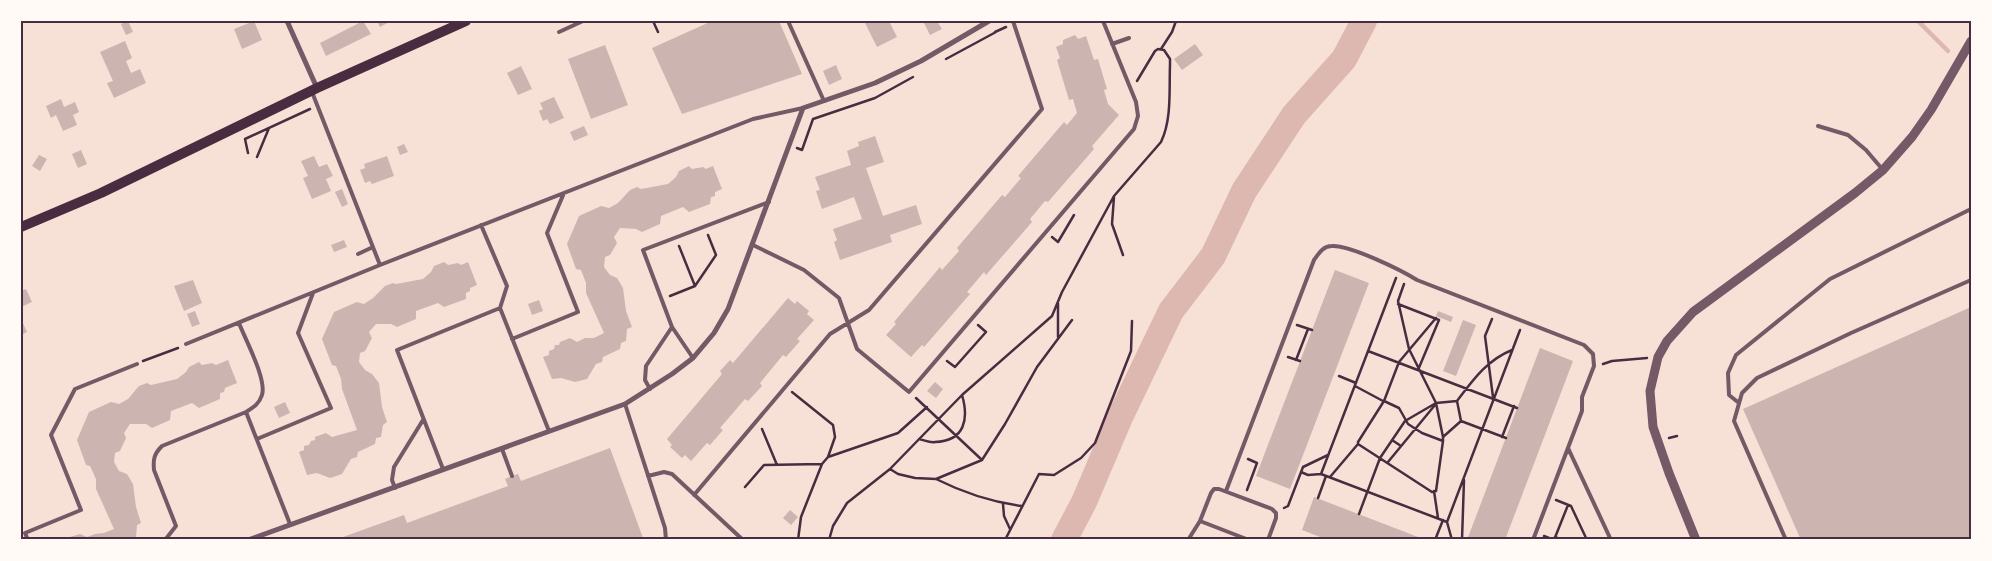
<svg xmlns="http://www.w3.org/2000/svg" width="1992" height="561" viewBox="0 0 1992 561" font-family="'Roboto Condensed',sans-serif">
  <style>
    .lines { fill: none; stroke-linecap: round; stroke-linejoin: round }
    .stream { stroke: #dcb8b0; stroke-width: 4.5 }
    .river { stroke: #dcb8b0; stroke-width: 26 }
    .building { fill: #ccb4b1 }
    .path { stroke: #4a2c40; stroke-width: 2.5 }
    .service { stroke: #755966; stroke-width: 4 }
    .minor { stroke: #755966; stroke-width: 5 }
    .tertiary { stroke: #755966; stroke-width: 9 }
    .secondary { stroke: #4a2c40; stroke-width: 10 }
    .neatline { fill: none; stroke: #4a2c40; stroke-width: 2 }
  </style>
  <rect width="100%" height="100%" fill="#f7e1d7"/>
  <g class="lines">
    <path class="stream" d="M1918,21L1948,51"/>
    <path class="river" d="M1064,540L1084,502L1121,415L1171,311L1213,256L1244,191L1294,115L1344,59L1364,21"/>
  </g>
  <path class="building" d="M128,21L133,32L126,35L121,24Z
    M254,21L262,40L242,49L234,29Z
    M363,21L371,34L326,56L320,43Z
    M377,21H391L380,27Z
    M712,21H779L802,74L682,114L652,48Z
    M864,21H889L897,37L877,47Z
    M923,21H937L942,29L930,35Z
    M1075,35L1078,39L1086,36L1094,60L1098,59L1107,89L1104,90L1108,104L1119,115L1092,146L1094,149L1048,202L1045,201L1030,219L1032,222L986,275L984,272L967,292L970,294L924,347L922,345L911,357L886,335L896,324L894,322L940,267L942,270L959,251L957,248L1002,195L1005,197L1021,178L1018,176L1064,122L1067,125L1077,113L1073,99L1069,100L1057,60L1060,58L1056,47L1063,44V40Z
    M125,41L132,58L126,61L131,73L140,69L146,83L114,98L107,83L113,81L100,52Z
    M1195,44L1203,55L1182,70L1174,59Z
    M605,45L628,105L591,119L568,59Z
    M836,65L842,79L829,85L823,71Z
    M521,66L532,89L518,95L507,73Z
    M554,97L564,118L550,124L547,119L543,121L539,111L543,109L540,103Z
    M61,99L64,107L75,102L79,112L73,115L77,125L63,131L56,115L51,118L46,106Z
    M584,126L588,135L574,141L570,132Z
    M875,136L884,162L866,168L883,216L916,205L922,224L890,235L892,242L840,260L834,242L837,240L833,229L862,219L854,197L822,209L816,191L820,190L815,177L851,165L847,151L859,146L858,142Z
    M404,144L408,152L400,155L397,147Z
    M81,150L87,164L78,168L72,154Z
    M39,155L47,159L40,171L32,166Z
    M314,156L319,167L327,164L333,176L326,179L331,191L312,199L303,178L308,176L301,161Z
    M387,156L394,176L372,184L370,181L365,183L360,170L365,168L364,164Z
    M689,166L692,169L703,167L706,169L713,166L722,189L715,192V196L711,197L710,204L689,212L683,207L661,216L660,224L642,232L636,229L620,228L614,237L617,243L610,255L605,257L604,267L610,275L617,278L623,288L626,311L632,327L627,329L626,341L621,343L620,349L603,357L602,362L596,364L587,379L575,382L561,378L552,379L543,357L549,355V351L554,349L555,345H559L560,342L570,338L577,342L585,338H594L604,333L586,293V283L581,270L576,269L567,244L579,216L601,206L609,208L618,203L630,190L637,187L641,189L668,184L676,177L679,171Z
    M342,189L348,204L342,207L335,192Z
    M344,240L347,247L334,252L331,245Z
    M444,262L448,265L458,263L461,265L468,262L477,285L470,288V291L466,293V299L444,307L438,303L416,311V319L397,327L391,324H376L369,332L372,338L365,351L360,353L359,362L365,370L372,374L379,383L382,407L387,422L383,425L381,437L376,438L375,444L358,452L357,457L351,459L342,474L330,478L317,473L307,475L299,452L304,450V446L309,445L311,441L315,440V437L326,433L332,437L357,430L342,389L341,379L336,366L332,365L322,339L334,312L357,302L364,304L373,298L385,286L393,283L396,284L423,279L431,272L434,266Z
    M1335,270L1369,283L1290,489L1256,476Z
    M193,280L202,303L184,311L174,286Z
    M26,289L32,302L21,307V291Z
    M788,298L795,304L797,301L809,311L807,314L814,320L797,339L800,341L786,357L783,355L760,383L762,386L748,401L745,399L720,428L723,430L710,445L707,443L691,461L685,455L682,458L670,447L672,445L667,439L722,374L720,371L730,360L733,363Z
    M539,300L543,311L532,315L528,304Z
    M1971,307V540H1801L1743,409Z
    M195,311L200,324L192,327L187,314Z
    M1438,311L1453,317L1451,322L1436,316Z
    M21,319L27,332L21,335Z
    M1463,320L1476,325L1456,376L1443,371Z
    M1540,348L1573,361L1505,540H1467Z
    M228,360L237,383L225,388L224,392L220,393V399L199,408L192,403L171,411L170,420L152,428L146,424H130L124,433L126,438L120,451L115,453L114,462L119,471L127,474L133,484L136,507L141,523L137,525L136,537L130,540H69L70,537L80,534L87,537L95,534L104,533L114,529L96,489V479L90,466L86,465L77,440L89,412L111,402L119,404L128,399L139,386L147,383L151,385L177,379L186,372L189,367L199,362L202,365L212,363L216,365Z
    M935,382L943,389L936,398L927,391Z
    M285,402L290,413L279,418L274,407Z
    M610,448L643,538L641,540H344L343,537L404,515L407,523L508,486L505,479L512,476L518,474L521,481Z
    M1314,497L1426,540H1328L1302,530Z
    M790,510L798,517L791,525L783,518Z"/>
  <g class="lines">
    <path class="path" d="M653,21L658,32
      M995,32L1006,27
      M1161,49L1172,32L1176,21
      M946,59L996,32
      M797,148L802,150L813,119L875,98L913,77
      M248,153L245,139L310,109
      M257,157L269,128
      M1114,197L1112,224L1123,255
      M1052,237L1058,242L1074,215
      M1396,278L1321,474L1447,522L1520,330
      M695,286L716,255L708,235
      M670,296L695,286L679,246
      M1398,304L1439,320L1418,370
      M1492,319L1485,336L1493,397
      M1297,325L1312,330
      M1058,337V303
      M1368,351L1517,408
      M1288,357L1300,361
      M1296,360L1308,329
      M143,361L178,348
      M947,361L955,367L986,332L978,325
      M1603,364L1612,361L1647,358
      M1339,376L1356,383
      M1355,386L1383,401
      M792,392L833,425L835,437L828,457
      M916,398L982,460
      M1384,401L1399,362L1436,318
      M1457,401C1473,380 1487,360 1512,350
      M1461,421L1506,438
      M762,429L777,465
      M1502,437L1514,406
      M1669,438L1677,436
      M919,439C924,440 930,443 935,442C965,441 969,419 962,395
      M1392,440L1401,446
      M1443,441L1422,433L1408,424L1399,408L1384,401L1358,442V444L1432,492L1436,491L1443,441V437
      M1388,462L1435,405
      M890,469L898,474L915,478L936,479L982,460L1005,424L1037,367L1072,320
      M1301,472L1308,475L1321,474
      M1330,477L1358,444
      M936,479C964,493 990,502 1022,506
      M745,487L764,465L822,464
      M1247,490L1257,463L1248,459
      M1434,491L1438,518
      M1318,498L1326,476
      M1556,500L1571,506L1587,540
      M1003,504L1004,516L1010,529
      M1284,508L1288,506L1303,467L1328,455
      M1359,514L1380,458L1405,421L1436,403L1457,401L1461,421L1443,437L1436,403L1409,349L1398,301L1404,284
      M1447,522L1452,540
      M1544,536L1554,540L1568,505
      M1555,537L1562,540
      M798,540L801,517L822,464L828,457L898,433L927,407
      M829,540L833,526L847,503L890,469L962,395L1052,316L1062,292L1114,196L1161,142C1172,119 1169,90 1170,65V59L1164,50L1158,49L1155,51L1137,81
      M1005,540L1039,474L1054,475L1081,458L1095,443L1131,351L1132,321
      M1435,540L1443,520
      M1462,540L1464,480"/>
    <path class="service" d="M788,21L824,101
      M559,32L583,21
      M1112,44L1129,38
      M312,92L380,265
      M1818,126L1848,135L1866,150L1883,170
      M753,245L804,270L839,298L857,349L909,392L1134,129L1138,116L1136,102L1103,21
      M358,254L373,247
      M500,308L549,431
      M239,323C245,339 267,379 262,395C259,404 254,407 246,412
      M672,327L693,358
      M512,339L578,312L547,233L564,193
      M186,344L380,265L753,119L803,108
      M650,389L645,380L646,366L672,327L643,250L769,202
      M1739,403L1729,395L1728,373L1736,355L1830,279L1971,209
      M625,404L665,528L666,540
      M257,439L331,408L298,333L313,293
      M1568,448L1611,540
      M502,449L512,476
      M443,469L397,350L500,308L507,286L481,225
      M648,476L664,472L672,474L743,540
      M395,488L392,480L394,467L423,420
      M1226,491L1314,260C1319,253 1323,246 1332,246C1350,245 1401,270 1417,280L1584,345L1593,354L1594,366L1582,397V411L1533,540
      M694,495L830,334L869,310L1042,109L1013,21
      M1200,521L1249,540
      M28,540L25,533L81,510L51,435L75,389L137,364
      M165,540L176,526L154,470C153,459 154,454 162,446L246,412L290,524
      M1188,540L1200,521L1211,493L1214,489H1219L1272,509L1276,513V518L1268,540
      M1786,540L1734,421L1742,393L1757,378L1851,333L1971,280"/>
    <path class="minor" d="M287,21L317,88
      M248,540L625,404L672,374L693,358L714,333L728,309L803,108L875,83L921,61L989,21"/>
    <path class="tertiary" d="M1696,540L1669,473L1653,427L1650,391L1658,357L1667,341L1693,312L1855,193L1883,170L1912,137L1931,110L1971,41"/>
    <path class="secondary" d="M21,227L101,193L317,88L466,21"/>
  </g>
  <rect width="1992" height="561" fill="none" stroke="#fffaf5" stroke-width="45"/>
  <rect x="22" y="22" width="1948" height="516" class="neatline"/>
</svg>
